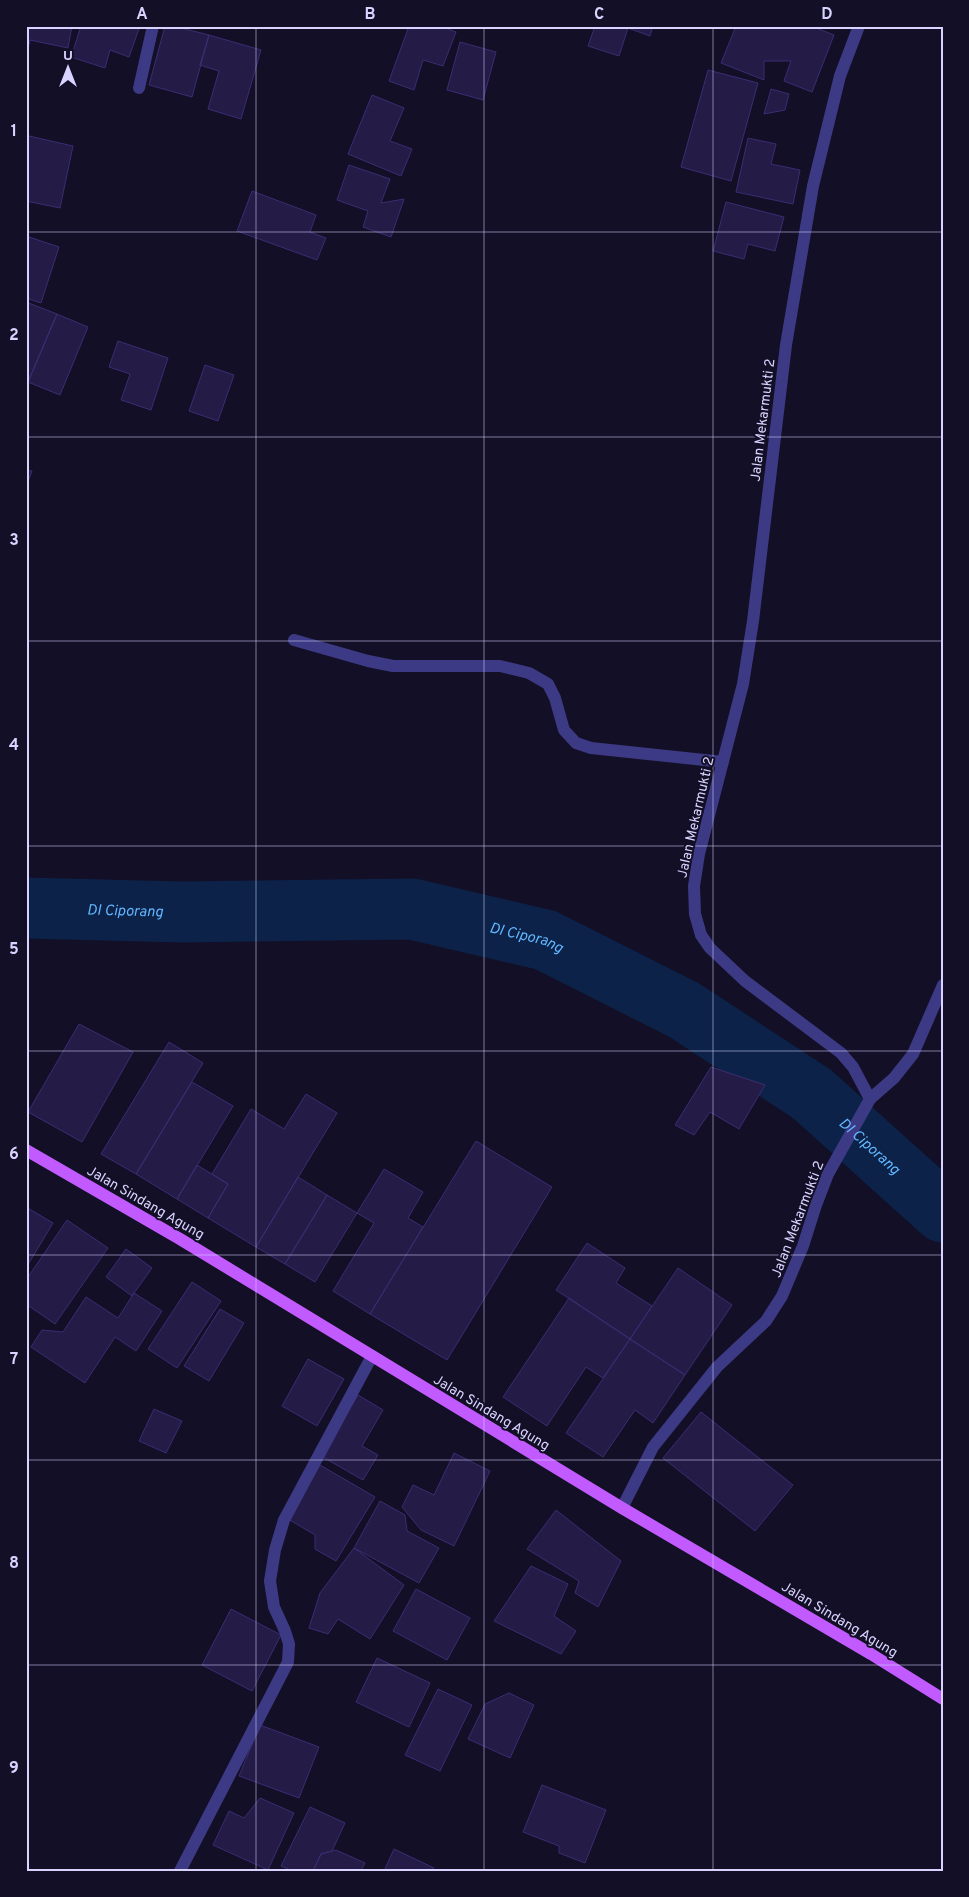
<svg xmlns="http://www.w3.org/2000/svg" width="969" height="1897" viewBox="0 0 969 1897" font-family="Overpass,sans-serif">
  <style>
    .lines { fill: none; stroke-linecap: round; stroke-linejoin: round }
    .river { stroke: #0c2248; stroke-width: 61 }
    .building { fill: #241b47; stroke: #3b2d73 }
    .service { stroke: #3d3a85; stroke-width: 12 }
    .minor { stroke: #3d3a85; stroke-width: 12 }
    .primary { stroke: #c25bff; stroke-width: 12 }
    .grid { fill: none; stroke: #d9d4ff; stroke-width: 1; stroke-opacity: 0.55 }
    .labels { text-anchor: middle; stroke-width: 4; stroke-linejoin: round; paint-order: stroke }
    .street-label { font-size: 14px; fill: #d9d4ff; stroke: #130f26 }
    .water-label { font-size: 15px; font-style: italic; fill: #62b6ff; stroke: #130f26 }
    .neatline { fill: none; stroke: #d9d4ff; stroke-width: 2 }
    .grid-label { font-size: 16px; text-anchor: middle; font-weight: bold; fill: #d9d4ff }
  </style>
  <rect width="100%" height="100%" fill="#130f26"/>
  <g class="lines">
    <path class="river" id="s1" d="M26,908L182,912L412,909L545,940L684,1010L812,1094L943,1212"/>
  </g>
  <path class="building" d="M26,26H72L68,48L30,40L26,60Z
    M81,26H140L129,57L110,50L105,68L71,57Z
    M165,26H173L209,35L192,97L149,85Z
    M409,26H441L456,32L443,66L423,60L414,90L389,81Z
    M595,26H653L650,36L628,28L619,56L588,46Z
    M736,26H811L834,35L812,92L784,81L791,61H764V80L721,63Z
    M209,35L261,50L241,119L208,109L219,71L200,65Z
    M460,42L496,52L483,100L447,90Z
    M708,70L758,83L731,181L681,167Z
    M771,89L789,94L785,110L764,114Z
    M372,95L404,108L390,141L412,149L401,176L348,154Z
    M29,136L73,146L60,208L26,201V149Z
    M748,138L776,144L771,164L800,170L793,204L736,192Z
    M349,165L390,179L381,203L404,199L391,237L363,227L368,211L337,200Z
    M252,191L316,215L310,232L326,238L317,260L237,231Z
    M726,202L784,217L775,251L748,244L744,259L713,251Z
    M26,236L59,247L41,303L26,298Z
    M26,302L57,314L28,382L26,381Z
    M57,314L88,327L60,395L28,382Z
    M118,341L168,358L151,410L121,400L130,374L109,367Z
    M205,365L234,375L218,421L189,411Z
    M26,470L32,471L26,487Z
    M79,1024L133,1052L82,1142L28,1112Z
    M169,1042L203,1063L136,1174L101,1154Z
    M711,1067L765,1085L739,1129L710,1112L694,1135L675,1125Z
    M192,1082L233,1106L177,1199L136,1174Z
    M306,1094L337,1113L256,1247L208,1218L228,1184L212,1174L251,1109L284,1129Z
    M476,1141L552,1187L447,1360L370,1314Z
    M197,1165L228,1184L208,1218L177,1199Z
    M384,1169L423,1192L408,1218L423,1227L370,1314L333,1291L374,1223L357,1213Z
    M298,1177L327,1195L285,1264L256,1247Z
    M327,1195L357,1213L315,1282L285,1264Z
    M26,1207L53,1223L26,1268Z
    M67,1220L108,1248L55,1324L26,1304V1280Z
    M587,1243L625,1268L616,1283L652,1306L630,1339L556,1290Z
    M126,1249L152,1268L132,1296L106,1277Z
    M678,1268L732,1305L685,1375L630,1339Z
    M192,1282L221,1301L177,1368L148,1349Z
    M134,1293L162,1311L136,1351L115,1337L85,1383L31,1347L42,1330L63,1332L86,1297L118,1318Z
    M569,1298L630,1339L603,1378L586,1367L547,1426L503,1397Z
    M220,1309L244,1323L209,1381L184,1366Z
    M630,1339L685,1375L653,1423L635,1410L603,1457L566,1433Z
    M308,1359L344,1379L317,1426L282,1406Z
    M358,1395L383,1410L362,1446L378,1455L363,1480L321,1456Z
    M154,1409L182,1421L166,1453L139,1441Z
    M701,1412L793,1485L755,1531L663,1458Z
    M454,1453L490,1471L454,1546L421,1530L402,1507L413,1485L434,1495Z
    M320,1465L375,1497L336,1561L315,1549V1535L288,1519Z
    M380,1501L405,1515L407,1531L439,1548L419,1583L354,1548Z
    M556,1510L621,1561L598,1607L575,1593L579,1581L527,1549Z
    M354,1548L404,1585L370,1639L338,1619L328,1634L309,1628L320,1593Z
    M531,1566L568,1584L554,1616L576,1631L561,1654L494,1621Z
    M416,1589L470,1618L447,1660L393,1631Z
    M231,1609L281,1635L252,1691L202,1665Z
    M377,1658L430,1683L409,1727L356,1702Z
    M438,1689L472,1705L440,1771L405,1755Z
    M509,1693L534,1705L510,1758L468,1739L485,1704Z
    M260,1725L319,1747L299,1798L239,1776Z
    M542,1785L606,1810L585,1863L559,1853V1846L523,1832Z
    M260,1798L294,1813L268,1870L213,1845L229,1811L244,1818Z
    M310,1807L345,1823L332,1851L321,1854L313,1871H293L281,1866Z
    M394,1849L434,1868L432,1871H384Z
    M336,1850L365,1863L361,1871H313L321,1854Z"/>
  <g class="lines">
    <path class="service" d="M870,1099L894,1078L913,1054L943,985"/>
    <path class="minor" d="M139,88L153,26
      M294,640L368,661L393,666H500L529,673L548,684L555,698L564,730L576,743L591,748L723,762
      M622,1508L653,1447L717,1367L766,1321L782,1296L803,1246L816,1205L828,1174L870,1099L853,1067L841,1053L745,981L710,948L701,935L695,914L694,886L699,854L743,684L753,621L786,345L813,186L840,76L859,26
      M180,1871L288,1662L289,1644L285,1631L274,1607L270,1581L275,1550L284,1520L372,1356"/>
    <path class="primary" d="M26,1150L180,1239L622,1508L871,1654L943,1699"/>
  </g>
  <path class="grid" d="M256,26V1871M484,26V1871M713,26V1871M26,232H943M26,437H943M26,641H943M26,846H943M26,1051H943M26,1255H943M26,1460H943M26,1665H943"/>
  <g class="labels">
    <g class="street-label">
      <text transform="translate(762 420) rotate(-83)" y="5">Jalan Mekarmukti 2</text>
      <text transform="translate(695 817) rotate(-77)" y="5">Jalan Mekarmukti 2</text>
      <text transform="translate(146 1202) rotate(30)" y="5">Jalan Sindang Agung</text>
      <text transform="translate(797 1219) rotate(-69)" y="5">Jalan Mekarmukti 2</text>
      <text transform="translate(492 1412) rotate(31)" y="5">Jalan Sindang Agung</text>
      <text transform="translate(840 1619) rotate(31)" y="5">Jalan Sindang Agung</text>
    </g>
    <g class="water-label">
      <text dy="5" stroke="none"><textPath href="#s1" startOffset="99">DI Ciporang</textPath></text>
      <text dy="5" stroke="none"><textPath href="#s1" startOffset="504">DI Ciporang</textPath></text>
      <text dy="5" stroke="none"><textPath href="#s1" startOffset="909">DI Ciporang</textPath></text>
    </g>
  </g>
  <rect width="969" height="1897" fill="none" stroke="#130f26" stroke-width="55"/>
  <g transform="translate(68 68)" stroke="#130f26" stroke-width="4" paint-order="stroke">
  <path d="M0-4L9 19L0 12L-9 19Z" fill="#d9d4ff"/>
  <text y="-8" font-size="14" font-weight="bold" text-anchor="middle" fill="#d9d4ff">U</text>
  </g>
  <rect x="28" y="28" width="914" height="1842" class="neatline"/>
  <g class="grid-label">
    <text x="142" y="19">A</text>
    <text x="370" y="19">B</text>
    <text x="599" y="19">C</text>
    <text x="827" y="19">D</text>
    <text x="14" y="136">1</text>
    <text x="14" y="340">2</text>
    <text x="14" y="545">3</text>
    <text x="14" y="750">4</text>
    <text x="14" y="954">5</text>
    <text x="14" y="1159">6</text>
    <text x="14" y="1364">7</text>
    <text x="14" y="1568">8</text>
    <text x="14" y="1773">9</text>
  </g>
</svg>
